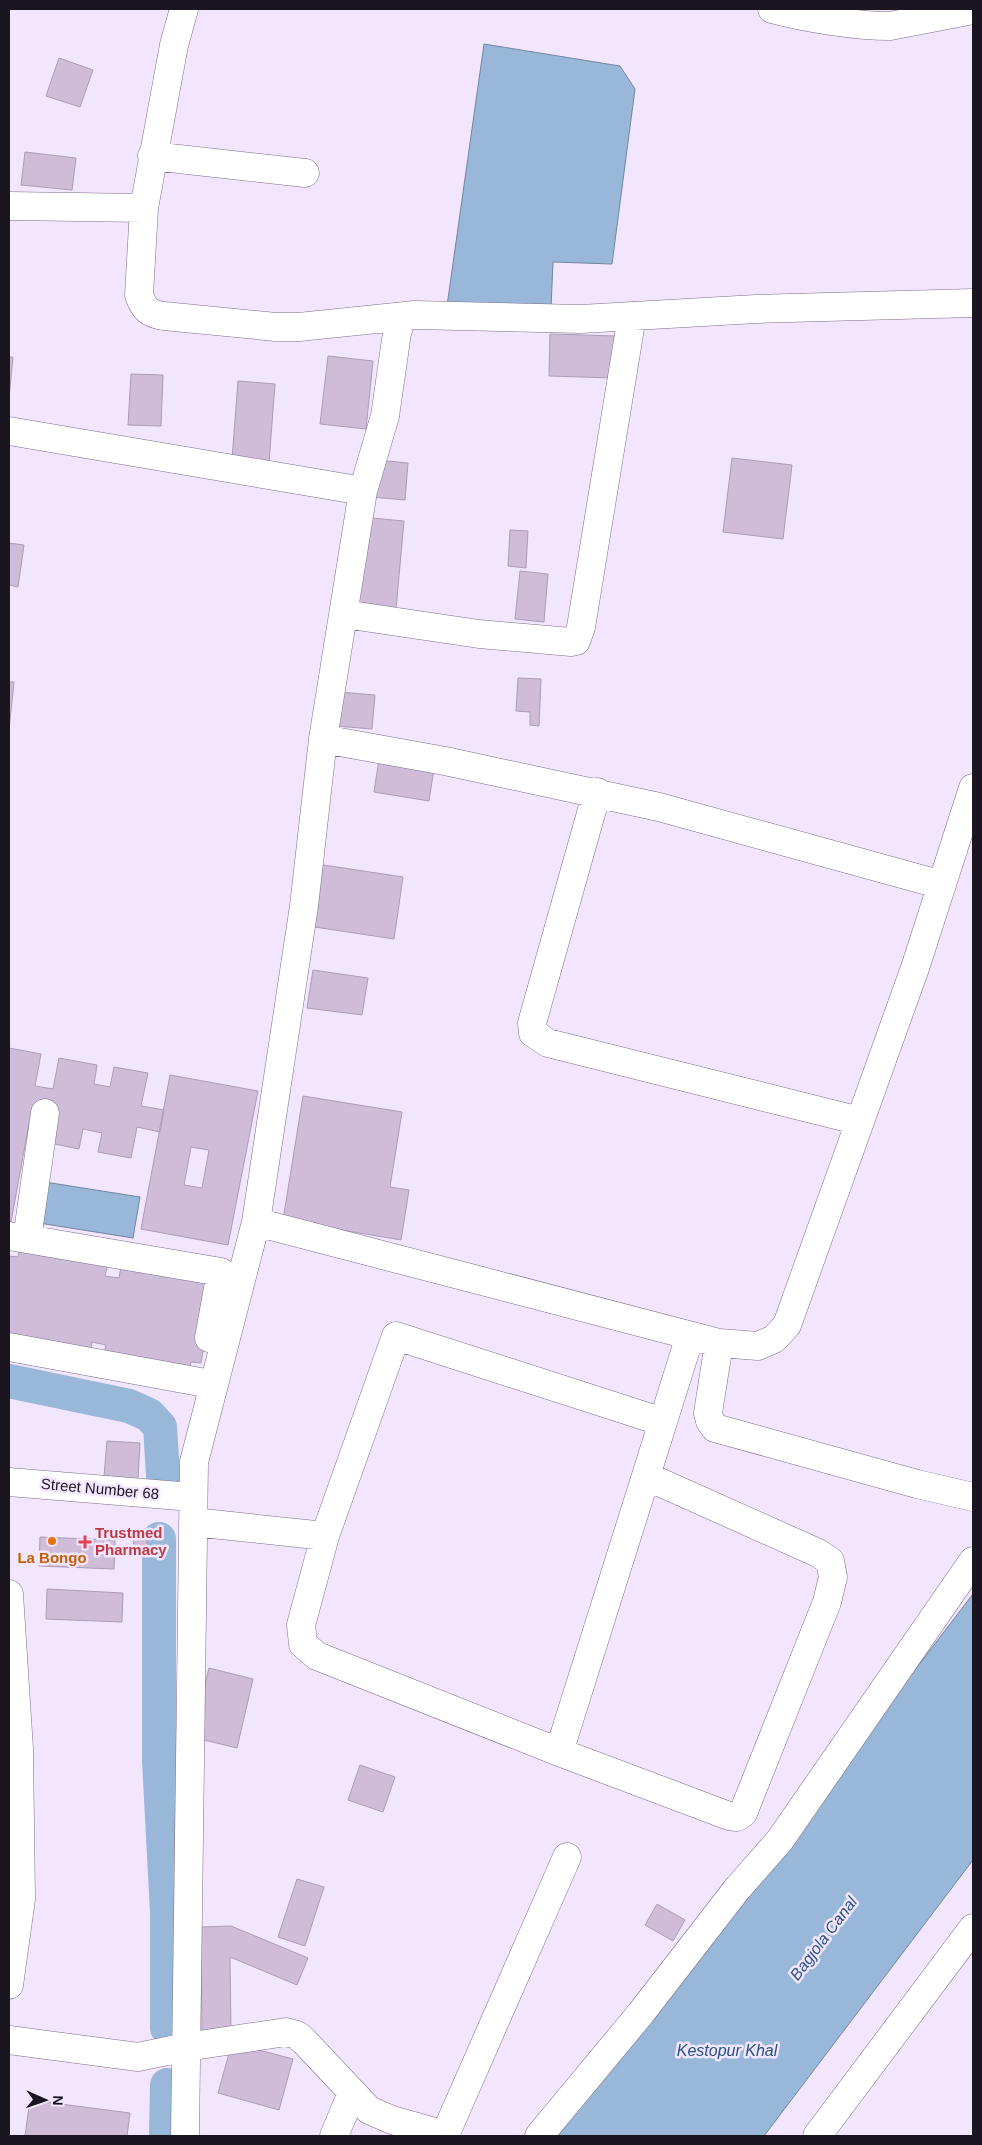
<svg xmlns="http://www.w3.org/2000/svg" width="982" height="2145" viewBox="0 0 982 2145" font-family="Helvetica,sans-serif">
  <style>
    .water { fill: #98b7d9; stroke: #7286a2 }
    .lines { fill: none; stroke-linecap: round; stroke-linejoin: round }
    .canal { stroke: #98b7d9; stroke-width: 34 }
    .building { fill: #cebcd9; stroke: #ad9bb8; fill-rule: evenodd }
    .minor-casing { stroke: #7c6d89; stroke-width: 29 }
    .minor { stroke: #fff; stroke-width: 28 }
    .food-dot { fill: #e8710a; stroke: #f2e5fe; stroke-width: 2 }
    .health-dot { fill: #e0444e; stroke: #f2e5fe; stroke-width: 2 }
    .labels { text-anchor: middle; stroke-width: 5; stroke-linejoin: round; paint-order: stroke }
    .street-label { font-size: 15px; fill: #1b1520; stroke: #f2e5fe }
    .health-label { font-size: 15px; font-weight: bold; fill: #be3a42; stroke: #f2e5fe; text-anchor: start }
    .food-label { font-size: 15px; font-weight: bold; fill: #c56008; stroke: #f2e5fe }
    .water-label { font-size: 16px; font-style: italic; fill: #275481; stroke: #f2e5fe }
  </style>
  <rect width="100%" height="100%" fill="#f2e5fe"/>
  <path class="water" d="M484,44L620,66L635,89L612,264L553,262L551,308L447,306Z
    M45,1182L140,1197L133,1238L39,1223Z
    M973,1594V1860L764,2136H558Z"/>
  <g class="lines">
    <path class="canal" d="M9,1381L129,1406L149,1415L160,1427L163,1475
      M159,1539V1760L167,1912V2028
      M166,2136L167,2085"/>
  </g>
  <path class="building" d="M59,58L93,70L80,107L46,96Z
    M25,152L76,158L72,190L21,185Z
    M550,334L616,336L614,378L549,376Z
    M328,356L373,361L366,429L320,424Z
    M9,357H13L9,399Z
    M131,374L163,375L161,426L128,425Z
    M238,381L275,384L269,462L232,459Z
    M732,458L792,465L783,539L723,532Z
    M376,460L408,463L405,500L372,497Z
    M361,517L404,521L396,609L354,605Z
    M510,530L528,531L526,568L508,566Z
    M9,543L24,545L18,587L9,585Z
    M520,571L548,574L544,622L515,619Z
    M518,678L541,679L539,726L530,725V712L516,711Z
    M9,682H14L9,730Z
    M339,692L375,695L372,729L336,726Z
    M380,753L435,762L429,801L374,792Z
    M317,864L403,877L394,939L308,926Z
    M313,970L368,978L362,1015L307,1008Z
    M9,1048L41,1054L35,1086L53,1089L59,1058L97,1065L94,1084L110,1087L114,1067L148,1073L141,1106L164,1110L160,1132L137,1127L131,1158L98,1152L102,1133L83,1129L79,1149L45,1142L51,1111L32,1107L11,1222L9,1221Z
    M170,1075L258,1091L228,1245L141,1229ZM191,1147L209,1150L202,1188L184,1185Z
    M303,1096L402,1112L390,1187L409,1190L401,1240L283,1220Z
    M20,1248L108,1264L105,1276L119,1278L121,1266L206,1282L213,1294L201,1363L191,1362L189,1372L103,1357L106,1345L92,1342L90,1354L9,1345V1256L18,1257Z
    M107,1441L140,1443L138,1479L104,1476Z
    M40,1537L115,1540L114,1569L39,1566Z
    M134,1539L147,1540V1552L133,1551Z
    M47,1589L123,1593L122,1622L46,1619Z
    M209,1668L253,1679L237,1748L192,1737Z
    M360,1765L395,1777L383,1812L348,1800Z
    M297,1879L324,1887L305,1946L278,1937Z
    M657,1904L685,1920L673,1941L645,1925Z
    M231,1926L308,1958L297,1985L230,1957L231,2033H202L201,1927Z
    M232,2043L293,2059L279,2110L218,2093Z
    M30,2100L130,2113L127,2136H25Z"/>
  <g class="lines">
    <g class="minor-casing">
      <path id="minor" d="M772,9C805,18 856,26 890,26L973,10
        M152,156L305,173
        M9,206L144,208L139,295C144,309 149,314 164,316L276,327H299L415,315L581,319L756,309L973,303
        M144,208L174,45L184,9
        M9,431L363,491
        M344,614L479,634L571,642L576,641L581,627L632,316
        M323,739L445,761L659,807L942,885
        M597,792L532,1023L533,1033L548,1043L860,1121
        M256,1222L719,1343L758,1346L774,1339L787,1325L915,968L973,788
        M9,1236L221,1272L209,1338
        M27,1239L45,1113
        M719,1343L708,1413L710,1421L715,1428L917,1484L973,1497
        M9,1347L200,1382
        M646,1476L818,1553L830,1561L833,1577L827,1602L743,1813L737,1817L729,1816L559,1752L317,1656L303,1644L301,1625L325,1536L396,1336L663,1422
        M9,1482L192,1497
        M193,1522L325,1536
        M9,1594L19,1749L21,1899L9,1985
        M559,1752L690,1336
        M9,2040L138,2057L186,2047L286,2032L297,2035L304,2041L369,2110L392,2120L445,2135L567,1857
        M185,2136L194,1462L256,1222L304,906L323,739L363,491L385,416L397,333L402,318
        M334,2136L352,2093
        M539,2136L641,2013L737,1889L780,1840L973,1561
        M817,2136L973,1928"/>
    </g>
    <use href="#minor" class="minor"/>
  </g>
  <circle class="food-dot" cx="52" cy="1541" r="5"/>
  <path class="health-dot" d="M82.5 1534.5h5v5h5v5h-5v5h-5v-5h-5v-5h5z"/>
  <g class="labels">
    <g class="street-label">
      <text transform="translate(100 1489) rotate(5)" y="5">Street Number 68</text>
    </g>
    <g class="health-label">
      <text x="95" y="1538">Trustmed<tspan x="95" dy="17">Pharmacy</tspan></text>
    </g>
    <g class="food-label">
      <text x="52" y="1563">La Bongo</text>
    </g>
    <g class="water-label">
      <text transform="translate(823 1938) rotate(-53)" y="6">Bagjola Canal</text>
      <text x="727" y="2056">Kestopur Khal</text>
    </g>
  </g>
  <rect width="982" height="2145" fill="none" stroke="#1b1520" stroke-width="20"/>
  <g transform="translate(45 2100) rotate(92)" stroke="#f2e5fe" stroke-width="4" paint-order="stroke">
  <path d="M0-4L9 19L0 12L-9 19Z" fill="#1b1520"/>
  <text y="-8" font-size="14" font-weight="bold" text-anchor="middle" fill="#1b1520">N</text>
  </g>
</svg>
